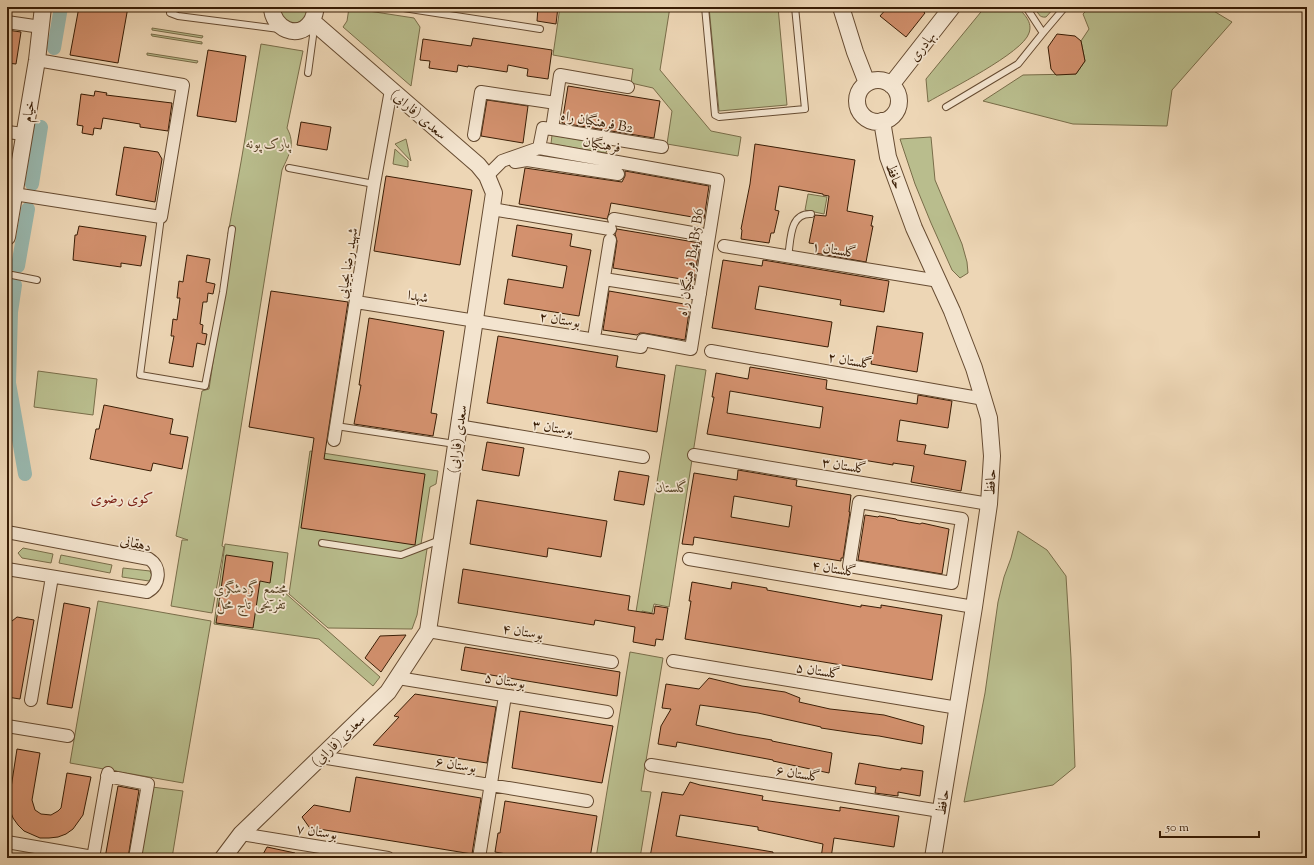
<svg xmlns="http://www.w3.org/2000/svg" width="1314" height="865" viewBox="0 0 1314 865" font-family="'Sorts Mill Goudy',Amiri,serif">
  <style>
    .green { fill: #b9bd8d; stroke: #796d49 }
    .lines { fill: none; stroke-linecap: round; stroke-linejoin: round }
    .canal { stroke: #99b9b0; stroke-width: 14 }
    .building { fill: #d3916e; stroke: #391d05; fill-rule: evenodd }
    .service-casing { stroke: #664b31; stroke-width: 8 }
    .minor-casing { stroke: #664b31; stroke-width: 14 }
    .tertiary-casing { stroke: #664b31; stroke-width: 18 }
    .service { stroke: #f3e4cf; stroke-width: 6 }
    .minor { stroke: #f3e4cf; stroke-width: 12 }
    .tertiary { stroke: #f3e4cf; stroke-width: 16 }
    .labels { text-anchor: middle; stroke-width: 3.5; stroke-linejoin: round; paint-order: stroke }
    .street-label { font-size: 14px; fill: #391d05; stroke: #f3e4cf }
    .park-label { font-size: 14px; font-style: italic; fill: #594527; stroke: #f3e4cf }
    .neighbourhood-label { font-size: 15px; fill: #7a1f14; stroke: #f3e4cf }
  </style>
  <rect width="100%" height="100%" fill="#edd6b5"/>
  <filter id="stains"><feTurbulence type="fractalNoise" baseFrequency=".005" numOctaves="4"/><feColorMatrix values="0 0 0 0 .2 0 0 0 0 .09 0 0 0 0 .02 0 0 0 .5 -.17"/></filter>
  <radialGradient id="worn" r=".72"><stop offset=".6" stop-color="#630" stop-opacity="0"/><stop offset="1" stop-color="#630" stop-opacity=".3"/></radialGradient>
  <path class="green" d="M279,7H309C306,22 298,26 284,21Z
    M560,7H670L660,70L711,131L741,137L738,156L667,144L672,111L653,88L631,83L633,69L553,55Z
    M709,7H778L787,105L719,111Z
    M985,7H1017C1024,14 1033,22 1029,33C1023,53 948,90 928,102L926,79Z
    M1035,7H1055L1046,17C1039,18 1038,13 1035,7Z
    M1090,7H1207L1232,22L1172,90L1167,126L1073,124L983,101L1023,75L1076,74L1085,61L1081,41L1089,29L1083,14Z
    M349,8L414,18L420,27L411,86L343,27L347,21Z
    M152,28L203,36L202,38L152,30Z
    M151,34L202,42V44L152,36Z
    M261,44L303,51L287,128C296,145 289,154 282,170L222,546L224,547L212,613L171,606L182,540H188L176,536L202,391L209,389L232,235L228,234L241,162Z
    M147,53L198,61L197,63L147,55Z
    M552,135L608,145L606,153L551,144Z
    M931,137L935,180L962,244L967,262L968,273L960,278L952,270L931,223L915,184L900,139Z
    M406,139L411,161L395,144Z
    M395,149L408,161V167L393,164Z
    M808,194L827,197L824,214L805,210Z
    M676,365L706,370L669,607L654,604L652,613L642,611L641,619L635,618Z
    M38,371L97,379L93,415L34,407Z
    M310,451L438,471L436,484L430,487L421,544L427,549L417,615L412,629L328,628L289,594Z
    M1018,531L1047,550L1066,576L1071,658L1075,767L1053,785L964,802L985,693L998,602L1004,577L1011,558Z
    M225,544L288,553L283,591L380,677L373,686L319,639L214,624Z
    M23,548L53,554L51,563L22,558L18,553Z
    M61,555L112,565L110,573L59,563Z
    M123,568L150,571L152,576L149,581L122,577Z
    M98,601L211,621L183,783L70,763Z
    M630,652L663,658L641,791L651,792L640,858H596Z
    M152,787L183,791L172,858H140Z"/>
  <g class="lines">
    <path class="canal" d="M54,48L61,7
      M32,184L41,127
      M18,266L28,209
      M15,285L11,312L9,383L25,474"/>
  </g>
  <path class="building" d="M79,7H128L118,63L70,55Z
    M538,7H558L556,24L537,21Z
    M888,7H918L925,13L906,37L880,16Z
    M7,30L21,32L16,64L7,63Z
    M1057,34L1075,36L1081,41L1085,61L1076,74L1056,75L1051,69L1048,47Z
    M473,38L552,50L548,79L527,76L528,69L508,65L507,72L468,66V67L458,65L457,72L429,68L430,61L420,60L423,39L471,46Z
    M208,50L246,56L236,122L197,116Z
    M568,86L660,101L654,138L562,123Z
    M95,91L107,93L106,95L172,103L168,131L140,127V124L103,118L101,129L94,128L93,135L82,133L83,126L77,125L81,94L94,96Z
    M487,100L528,106L523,143L481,136Z
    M301,122L331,127L327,150L297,145Z
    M755,144L855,160L847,211L873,216L871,226H873L866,262L815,253L816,244L809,243L814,218L815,215L826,216L829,196L823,195V194L779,186L775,210L779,211L774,233H771L769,243L741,239L742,230L741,229L750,184Z
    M124,147L158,152L162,159L155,202L116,195Z
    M525,168L622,182L625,176V171L709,186L704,219L611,203L609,213L607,219L519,204Z
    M386,176L472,190L460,265L374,251Z
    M517,225L572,234L570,246L591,250L579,316L504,304L508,279L563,288L567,266L512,256Z
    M79,226L146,236L141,266L121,263V267L73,260L75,235H77Z
    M617,229L700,243L694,281L613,268L617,241L615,234Z
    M187,255L210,259L206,282L215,284L213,294L208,293L207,302H203L200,324L203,325L202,333L207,334L205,345L197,343L193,367L169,363L174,336H171L173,319L177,320L180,298H177L179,281L183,282Z
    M723,260L762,266L763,260L889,281L884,312L840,305L841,300L759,286L755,309L832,322L828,347L712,328Z
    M271,291L348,302L324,459L425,474L415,545L301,528L314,438L249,427Z
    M609,291L690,305L685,340L644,333H640L637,335L603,330Z
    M369,318L444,331L431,413L437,414L433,436L354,424L361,385H359Z
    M877,326L923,333L917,372L871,364Z
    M498,336L618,356L616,367L665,375L657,432L487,403Z
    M750,367L827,380L826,389L917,404L918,395L952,401L948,428L900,420L897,441L926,445L924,454L966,461L961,491L911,482L914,466L893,463V465L707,434L714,397H712L716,373L748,379ZM730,391L823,407L820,428L727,413Z
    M104,405L173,419L170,434L188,437L182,469L153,463L151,471L90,459L96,429H99Z
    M487,442L524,448L519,476L482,470Z
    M738,470L797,480L796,486L851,495L849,512H850L843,558H841V561L694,537L693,545L682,544L694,473L737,480ZM734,496L792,506L789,527L731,517Z
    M619,471L649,476L644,505L614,500Z
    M477,500L607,521L601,557L548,548L547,557L470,544Z
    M865,515L878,517L879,516L896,519L897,520L920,524L922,523L949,529L942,574L858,560Z
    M226,555L273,562L270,583L260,581L253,628L216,623Z
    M463,569L630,596L628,610L654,614L655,606L668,608L663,640L656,639L655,646L633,642L635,627L595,620L594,625L458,603Z
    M692,582L731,589L732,582L767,588V590L861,607V605L881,608V605L942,615L932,680L685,639L691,601H689Z
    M64,603L90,608L72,708L47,704Z
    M17,617L34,620L20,699L7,697V625Z
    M406,635L381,672L365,658L380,636Z
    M465,647L620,672L617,696L461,670Z
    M709,678L742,686L785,692L800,698L799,702L830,709L884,715L924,726L922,744L879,736L861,734L821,728V727L758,713L700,705L696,725L736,734L772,740V741L832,753L829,773L773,761V760L677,742L676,747L658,744L661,726L671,709L662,708L666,684L699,689Z
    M415,694L496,707L487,763L373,745L399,717L394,716Z
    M520,711L613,726L602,783L512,768Z
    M17,749L40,753L32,800L35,810L41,814L51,815L58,811L61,808L67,773L91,777L83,815L73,829L66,834L58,837L49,838H40L24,831L18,825L13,818L10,810L9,801Z
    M859,763L887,768L901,770V768L923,771L920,796L898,792V796L875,793L876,787L855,784Z
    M356,777L481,798L472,854L319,829L314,834L302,817L314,805L350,812Z
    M690,782L700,785L763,796L762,800L840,811V807L899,816L894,847L834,838L831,858H821L823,844L758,830V827L680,815L676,836L773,852V858L650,857L662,792L683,795Z
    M118,786L139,790L128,858H105Z
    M505,801L597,816L590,858H511L512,855L495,852L498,833H500Z
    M267,847L295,853V858H261Z"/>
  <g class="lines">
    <g class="service-casing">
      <path id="service" d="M171,7L170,13L178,16L279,29
        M397,7L540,29
        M705,7L715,115L719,117L805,109L795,7
        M1026,7L1043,33
        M308,73L313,36L312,25
        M946,107L1018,64L1043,33L1065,7
        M289,168L374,184
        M161,217L140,375L205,386L223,292L232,229
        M788,257C791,240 789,213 811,214
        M7,274L37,280
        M336,426L455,444
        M322,543L401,555L440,540"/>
    </g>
    <g class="minor-casing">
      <path id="minor" d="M7,22L41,27
        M628,87L560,75L552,129L662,147
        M7,132L24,134
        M474,135L481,92L556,103
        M539,148L543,128L552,129
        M515,162L527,160L618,174
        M487,176L502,161L539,148L718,180L691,349L643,340
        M14,194L161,217L183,85L37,60
        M492,209L610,229
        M614,219L709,236
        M724,246L939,281
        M604,279L700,294
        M356,302L641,347
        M595,332L610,240
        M711,351L984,399
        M458,426L643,457
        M334,440L374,184L391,90
        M694,455L989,504
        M859,502L962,519L952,583L849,566Z
        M7,532L149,559C162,567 160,585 147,592L7,569
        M689,559L974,607
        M428,631L612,662
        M673,661L958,708
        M398,678L607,712
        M31,700L52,577
        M7,726L68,736
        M321,757L587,801
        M651,765L940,811
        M107,776L148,784L135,858
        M241,834L388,858
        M7,842L93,857
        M93,858L108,773
        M479,858L505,696"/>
    </g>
    <g class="tertiary-casing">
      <path id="tertiary" d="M272,7C272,28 298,41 311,22C314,18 315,12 316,7
        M841,7L855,52L867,83
        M857 101a21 21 0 1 1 42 0a21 21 0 1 1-42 0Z
        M891,85L952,7
        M882,121L888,157L914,228L952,311L974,368L989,418L992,456L989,504L974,607L933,858
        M7,237L37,60L43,7
        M223,858L241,834L388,692L428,631L494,193L487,176L478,165L312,21"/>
    </g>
    <use href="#service" class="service"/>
    <use href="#minor" class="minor"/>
    <use href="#tertiary" class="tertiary"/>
  </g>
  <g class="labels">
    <g class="street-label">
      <text transform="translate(922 46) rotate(-52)" y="5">بهادری</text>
      <text transform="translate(28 111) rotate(-81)" y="5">خیام</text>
      <text transform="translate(419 114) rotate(41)" y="5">سعدی (فارابی)</text>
      <text transform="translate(597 121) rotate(10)" y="5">فرهنگیان راه B2</text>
      <text transform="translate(602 144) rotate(10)" y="5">فرهنگیان</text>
      <text transform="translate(895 176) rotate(70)" y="5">حافظ</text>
      <text transform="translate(834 249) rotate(9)" y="5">گلستان ۱</text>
      <text transform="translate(690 262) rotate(-81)" y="5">فرهنگیان راه B4 B5 B6</text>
      <text transform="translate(347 263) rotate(-81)" y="5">شهید رضا یحیایی</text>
      <text transform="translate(418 296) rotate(9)" y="5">شهدا</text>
      <text transform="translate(560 319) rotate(9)" y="5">بوستان ۲</text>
      <text transform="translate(850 360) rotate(10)" y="5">گلستان ۲</text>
      <text transform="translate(553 427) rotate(9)" y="5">بوستان ۳</text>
      <text transform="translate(457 439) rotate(-82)" y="5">سعدی (فارابی)</text>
      <text transform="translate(844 465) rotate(9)" y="5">گلستان ۳</text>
      <text transform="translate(990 482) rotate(-87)" y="5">حافظ</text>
      <text transform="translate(136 543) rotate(13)" y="5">دهقانی</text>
      <text transform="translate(834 568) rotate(9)" y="5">گلستان ۴</text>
      <text transform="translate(523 631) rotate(9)" y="5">بوستان ۴</text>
      <text transform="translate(818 670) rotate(9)" y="5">گلستان ۵</text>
      <text transform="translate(505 680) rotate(9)" y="5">بوستان ۵</text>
      <text transform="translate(338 740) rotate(-44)" y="5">سعدی (فارابی)</text>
      <text transform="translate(456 764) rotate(9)" y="5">بوستان ۶</text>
      <text transform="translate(798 773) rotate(9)" y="5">گلستان ۶</text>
      <text transform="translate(942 802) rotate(-81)" y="5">حافظ</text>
      <text transform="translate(317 831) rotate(9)" y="5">بوستان ۷</text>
    </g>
    <g class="park-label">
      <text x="268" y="148">پارک پونه</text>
      <text x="672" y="492">گلستان</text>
      <text x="251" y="593">مجتمع گردشگری<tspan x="251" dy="16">تفریحی تاج محل</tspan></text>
    </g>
    <g class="neighbourhood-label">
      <text x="122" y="503">کوی رضوی</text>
    </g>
  </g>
  <rect width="1314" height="865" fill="none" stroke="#edd6b5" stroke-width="24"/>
  <rect x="8" y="8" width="1298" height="849" fill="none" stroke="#391d05" stroke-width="2"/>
  <rect x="12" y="12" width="1290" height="841" fill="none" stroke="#391d05"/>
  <path d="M1160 831v6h99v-6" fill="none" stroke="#391d05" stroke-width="2"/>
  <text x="1166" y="831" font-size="12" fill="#391d05" stroke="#f3e4cf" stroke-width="3" paint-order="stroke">50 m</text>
  <rect width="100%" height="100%" filter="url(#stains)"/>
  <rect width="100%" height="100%" fill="url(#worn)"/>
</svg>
